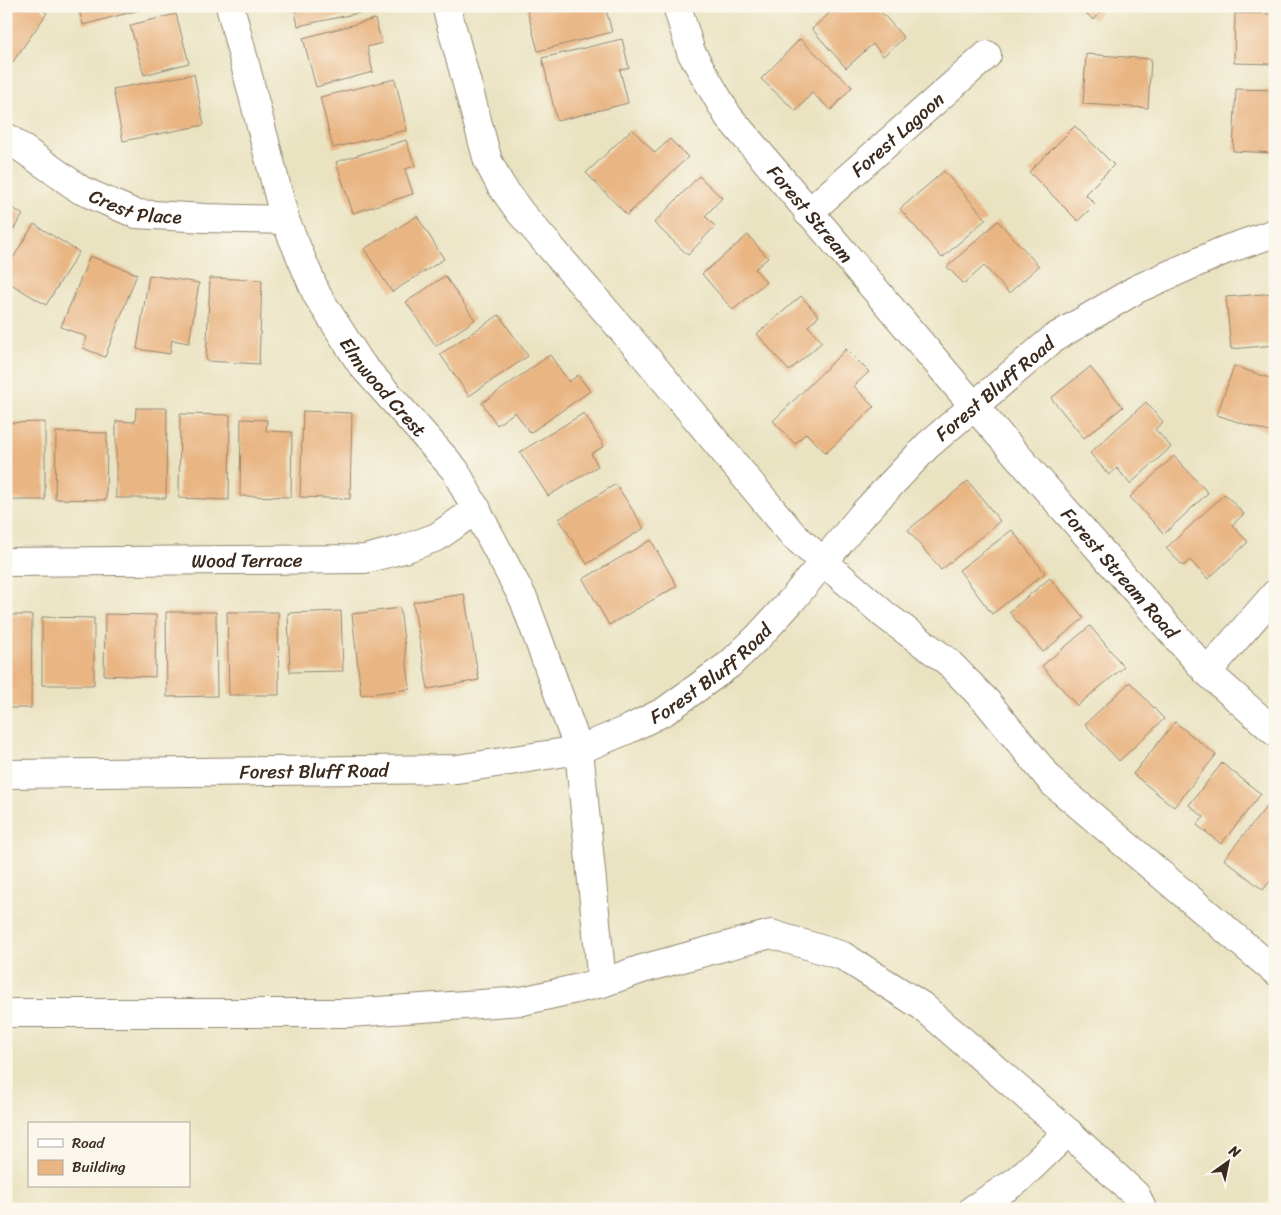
<svg xmlns="http://www.w3.org/2000/svg" width="1281" height="1215" viewBox="0 0 1281 1215" font-family="Sriracha,sans-serif">
  <style>
    .building { fill: #e9b583 }
    .lines { fill: none; stroke-linecap: round; stroke-linejoin: round }
    .minor-casing { stroke: #928670; stroke-width: 30 }
    .minor { stroke: #fff; stroke-width: 28 }
    .labels { text-anchor: middle; stroke-width: 4.5; stroke-linejoin: round; paint-order: stroke }
    .street-label { font-size: 19px; fill: #3b2a1e; stroke: #fbf7ec }
  </style>
  <rect width="100%" height="100%" fill="#fbf7ec"/>
  <filter id="ink" filterUnits="userSpaceOnUse"><feTurbulence type="fractalNoise" baseFrequency=".02" numOctaves="2"/><feDisplacementMap in="SourceGraphic" scale="10" xChannelSelector="R" yChannelSelector="G"/><feConvolveMatrix kernelMatrix="1 2 1 2 8 2 1 2 1" color-interpolation-filters="sRGB"/></filter>
  <filter id="wash" filterUnits="userSpaceOnUse"><feTurbulence type="fractalNoise" baseFrequency=".0096" numOctaves="4" result="noise"/><feDisplacementMap in="SourceGraphic" scale="20" xChannelSelector="R" yChannelSelector="G"/><feGaussianBlur stdDeviation="1.12" result="paint"/><feColorMatrix in="noise" values="0 0 0 0 0 0 0 0 0 0 0 0 0 0 0 0 0 1.4 0 .05"/><feComposite in="paint" operator="in"/></filter>
  <g filter="url(#wash)">
    <rect width="100%" height="100%" fill="#eae3c2"/>
    <g id="blocks">
      <path class="building" d="M6,6H38L47,13L12,63L6,59Z
        M78,6H150V7L83,25Z
        M294,6H367L368,11L298,26Z
        M526,6H605L612,32L538,51Z
        M837,6H876L904,38L883,56L873,44L846,68L812,29Z
        M1077,6H1105L1094,20Z
        M1235,13L1275,14V64L1234,63Z
        M176,14L189,63L144,75L130,25Z
        M375,19L382,43L367,47L373,72L316,87L303,38Z
        M622,39L629,68L620,70L628,103L557,121L542,58Z
        M800,39L852,87L831,110L812,93L796,111L761,79Z
        M1086,54L1151,59L1148,108L1083,104Z
        M194,74L204,125L123,141L113,89Z
        M395,79L407,130L333,148L320,97Z
        M1236,89L1275,90V153L1233,151Z
        M1075,126L1114,165L1085,194L1095,204L1078,221L1029,172Z
        M632,129L655,153L670,139L688,157L627,215L586,173Z
        M406,140L415,166L405,169L413,194L353,213L336,162Z
        M944,171L986,219L942,258L900,209Z
        M699,176L722,198L705,216L715,226L688,255L654,223Z
        M6,203L23,215L6,240Z
        M417,216L444,259L392,292L364,249Z
        M998,221L1039,266L1009,293L984,266L964,284L947,267Z
        M34,224L79,252L46,305L6,281V269Z
        M748,235L768,258L755,269L766,282L733,310L702,274Z
        M90,256L137,274L105,357L83,348L87,337L61,327Z
        M149,275L199,283L189,343L172,340L170,354L137,349Z
        M445,276L475,320L436,346L406,302Z
        M210,278L262,280L259,364L206,361Z
        M1275,293V345L1231,349L1226,297Z
        M801,296L819,316L808,326L822,342L789,371L757,334Z
        M499,315L528,356L469,396L440,354Z
        M846,349L869,372L854,386L874,407L826,453L806,433L795,444L773,421Z
        M550,355L569,382L578,375L590,391L530,433L515,412L497,425L482,403Z
        M1234,366L1275,380V434L1217,415Z
        M1090,367L1123,407L1084,438L1051,398Z
        M1146,402L1163,422L1155,429L1171,447L1130,484L1117,468L1109,475L1090,453Z
        M136,408H167L166,498H116V421L135,422Z
        M303,411L352,413L350,499L300,497Z
        M584,413L604,446L591,454L598,466L548,496L520,452Z
        M180,414L230,415L229,500L179,498Z
        M241,419L267,420L266,431L292,432L291,497L240,496Z
        M45,422V500H6V423Z
        M56,432L107,433L106,500L55,499Z
        M1174,456L1208,493L1164,534L1130,497Z
        M968,481L1000,521L941,570L908,530Z
        M616,484L644,528L587,564L559,519Z
        M1225,494L1244,514L1232,525L1248,542L1208,579L1190,560L1183,566L1166,548Z
        M1012,530L1045,573L992,614L959,570Z
        M651,540L677,586L609,625L583,579Z
        M1050,578L1084,618L1043,652L1009,612Z
        M464,594L479,680L428,689L413,602Z
        M400,608L410,689L361,695L352,614Z
        M341,611L343,671L290,672L288,613Z
        M166,612H216L217,696L167,697Z
        M227,612H278L279,695H229Z
        M105,614L156,615L155,677L104,675Z
        M6,615H32L31,708H6Z
        M42,617L94,618V685H42Z
        M1090,626L1124,667L1077,706L1042,666Z
        M1130,682L1164,719L1119,761L1085,724Z
        M1175,722L1216,755L1174,807L1133,774Z
        M1222,763L1261,794L1221,844L1197,825L1204,817L1189,805Z
        M1271,801L1275,804V875L1263,890L1224,859Z"/>
    </g>
  </g>
  <g filter="url(#ink)">
    <use href="#blocks" fill-opacity="0" stroke="#928670" stroke-width="1"/>
    <g class="lines">
      <g class="minor-casing">
        <g id="minor">
          <path id="s1" d="M230,6L285,220L317,295L361,364L455,470L524,600L579,750L602,983"/>
          <path d="M446,6L488,161L500,184L520,212L644,355L794,536L886,616L947,661L987,702L1053,783L1275,971"/>
          <path id="s2" d="M677,6L691,52L728,116L973,405L1207,672L1275,732"/>
          <path id="s3" d="M6,137L81,190L136,214L205,218L285,220"/>
          <path id="s4" d="M808,213L987,55"/>
          <path id="s5" d="M6,562L365,559L404,549L437,537L477,509"/>
          <path d="M1207,672L1275,594"/>
          <path id="s6" d="M6,774L457,769L579,750L629,729L665,711L730,664L759,636L792,600L863,514L928,445L1054,338L1137,289L1225,250L1275,233"/>
          <path d="M6,1013H349L522,1001L602,983L642,969L771,934L843,956L922,1006L1068,1132L1136,1195L1142,1209"/>
          <path d="M973,1209L1018,1180L1068,1132"/>
        </g>
      </g>
      <use href="#minor" class="minor"/>
    </g>
  </g>
  <g class="labels">
    <g class="street-label">
      <text dy="7" stroke="none"><textPath href="#s4" startOffset="119">Forest Lagoon</textPath></text>
      <text dy="7" stroke="none"><textPath href="#s3" startOffset="150">Crest Place</textPath></text>
      <text dy="7" stroke="none"><textPath href="#s2" startOffset="250">Forest Stream</textPath></text>
      <text dy="7" stroke="none"><textPath href="#s1" startOffset="416">Elmwood Crest</textPath></text>
      <text dy="7" stroke="none"><textPath href="#s6" startOffset="1132">Forest Bluff Road</textPath></text>
      <text dy="7" stroke="none"><textPath href="#s5" startOffset="241">Wood Terrace</textPath></text>
      <text dy="7" stroke="none"><textPath href="#s2" startOffset="724">Forest Stream Road</textPath></text>
      <text dy="7" stroke="none"><textPath href="#s6" startOffset="728">Forest Bluff Road</textPath></text>
      <text dy="7" stroke="none"><textPath href="#s6" startOffset="308">Forest Bluff Road</textPath></text>
    </g>
  </g>
  <rect width="1281" height="1215" fill="none" stroke="#fbf7ec" stroke-width="25"/>
  <rect x="28" y="1122" width="162" height="65" fill="#fbf7ec" stroke="#aea59a"/>
  <rect x="38" y="1139" width="25" height="8" fill="#ffffff" stroke="#aea59a"/>
  <text x="72" y="1148" font-size="15" fill="#3b2a1e">Road</text>
  <rect x="38" y="1160" width="25" height="15" fill="#e9b583" stroke="#aea59a"/>
  <text x="72" y="1172" font-size="15" fill="#3b2a1e">Building</text>
  <g transform="translate(1228 1162) rotate(33)" stroke="#fbf7ec" stroke-width="4" paint-order="stroke">
  <path d="M0-4L9 19L0 12L-9 19Z" fill="#3b2a1e"/>
  <text y="-8" font-size="14" font-weight="bold" text-anchor="middle" fill="#3b2a1e">N</text>
  </g>
</svg>
